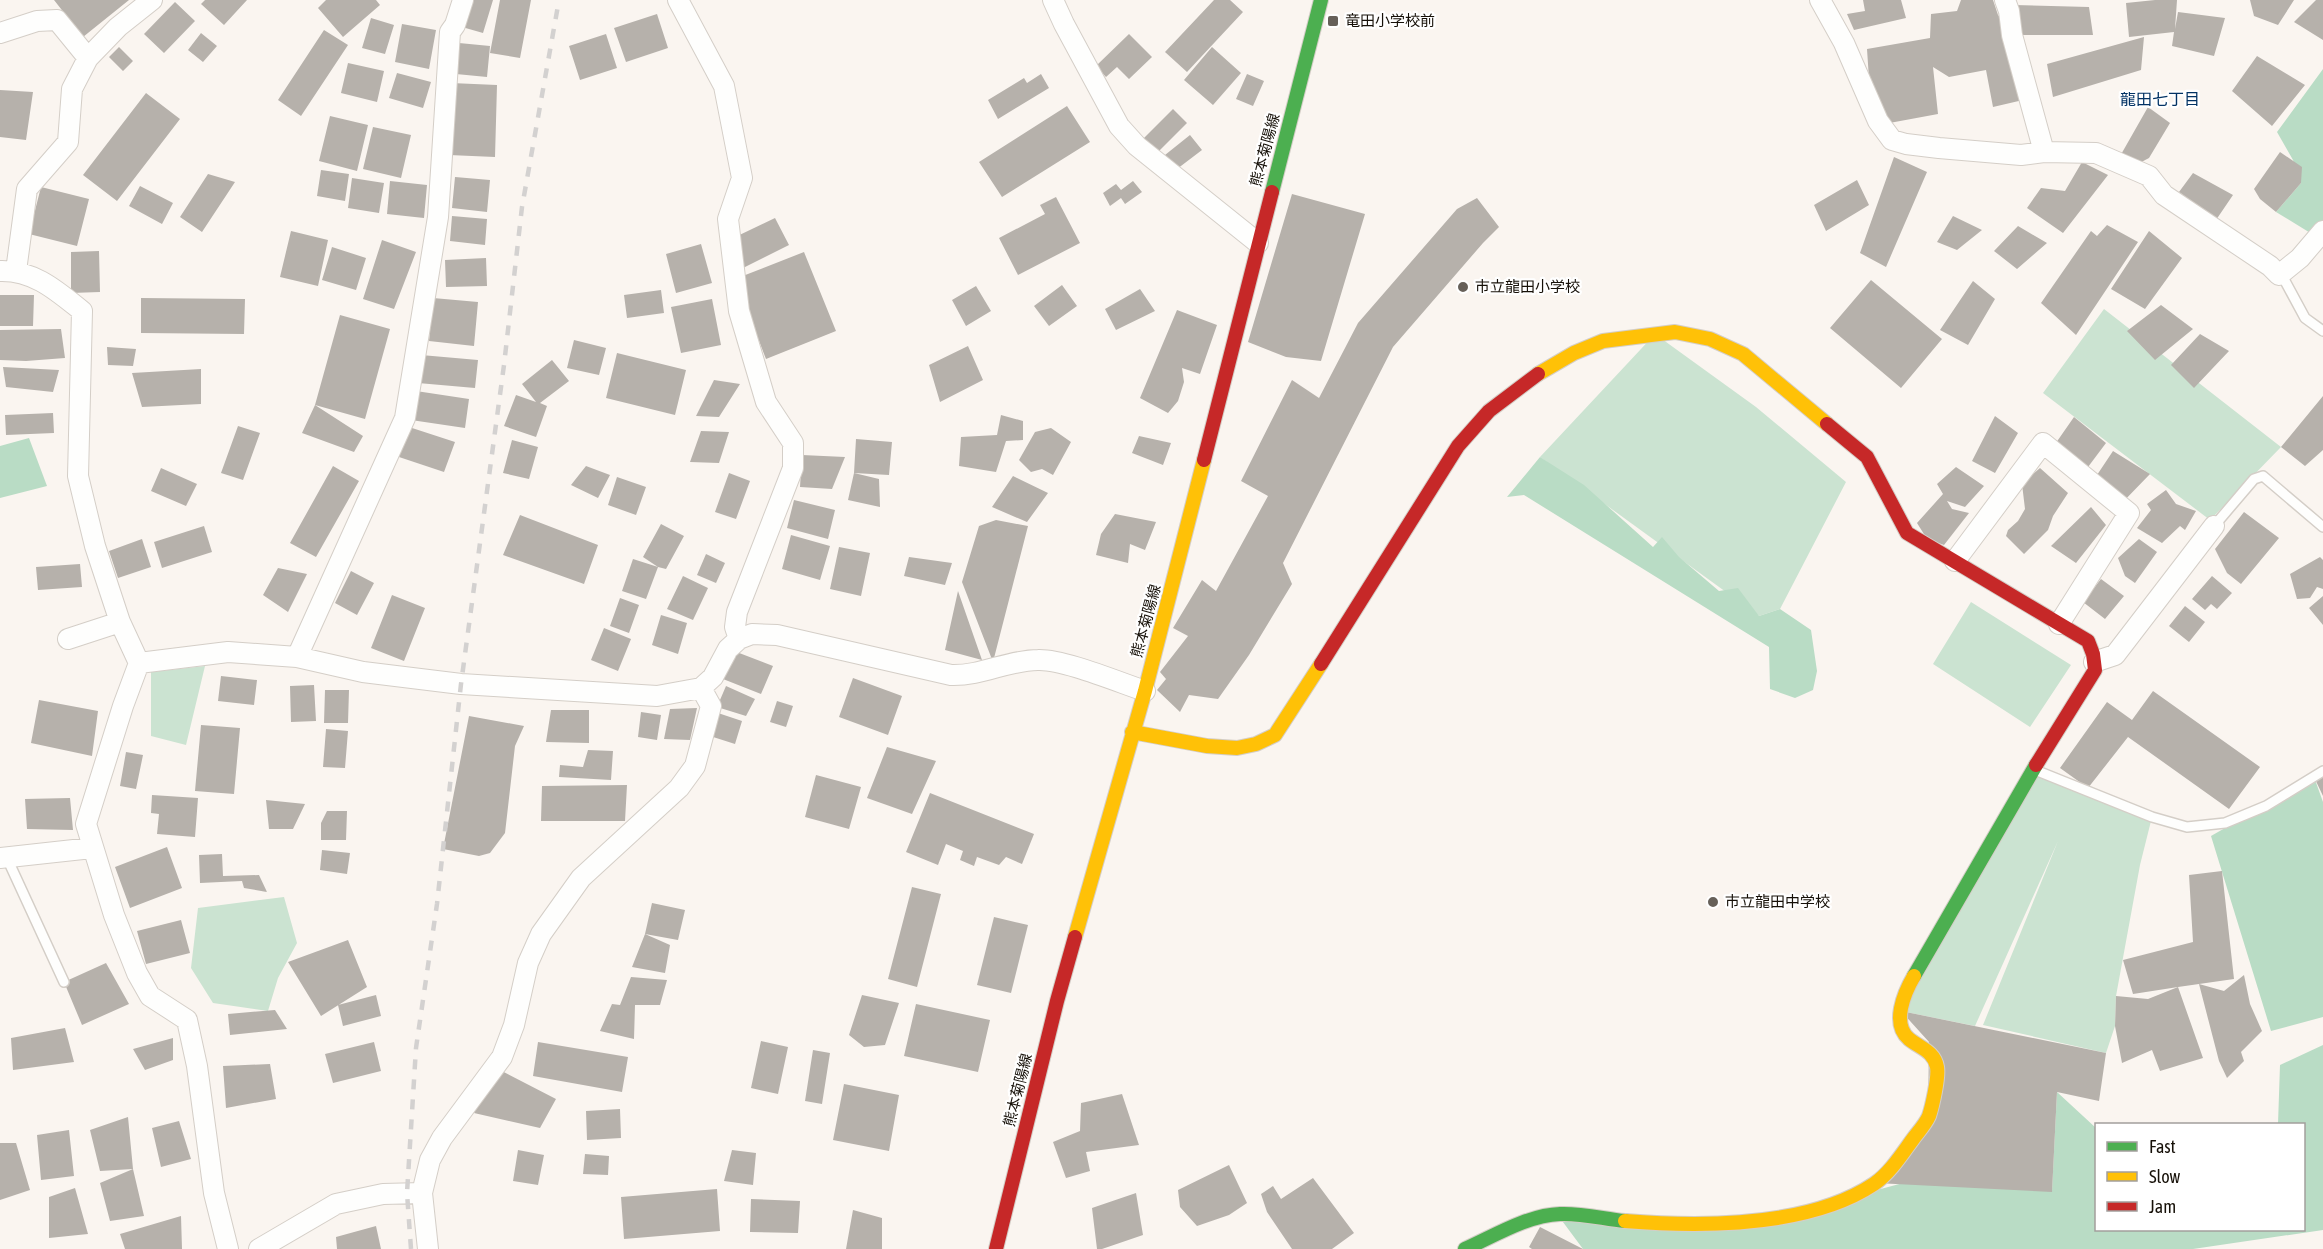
<svg xmlns="http://www.w3.org/2000/svg" width="2323" height="1249" viewBox="0 0 2323 1249" font-family="'Asap Condensed','Noto Sans JP',sans-serif">
  <style>
    .green { fill: #cbe3d1 }
    .forest { fill: #b9dcc5 }
    .building { fill: #b6b1ab }
    .lines { fill: none; stroke-linecap: round; stroke-linejoin: round }
    .lane-casing { stroke: #d4cec7; stroke-width: 12 }
    .street-casing { stroke: #d4cec7; stroke-width: 22 }
    .fast-casing { stroke: #d4cec7; stroke-width: 16 }
    .slow-casing { stroke: #d4cec7; stroke-width: 16 }
    .jam-casing { stroke: #d4cec7; stroke-width: 16 }
    .lane { stroke: #fefefd; stroke-width: 9 }
    .street { stroke: #fefefd; stroke-width: 20 }
    .fast { stroke: #4caf50; stroke-width: 14 }
    .slow { stroke: #ffc107; stroke-width: 14 }
    .jam { stroke: #c62828; stroke-width: 14 }
    .rail { stroke: #d3d1d0; stroke-width: 4.5; stroke-dasharray: 10 10; stroke-linecap: butt }
    .poi-dot { fill: #666059; stroke: #fff; stroke-width: 2 }
    .labels { text-anchor: middle; stroke-width: 4.5; stroke-linejoin: round; paint-order: stroke }
    .poi-label { font-size: 15px; fill: #161008; stroke: #fff; text-anchor: start }
    .street-label { font-size: 15px; fill: #161008; stroke: #fff }
    .neighbourhood-label { font-size: 16px; fill: #023264; stroke: #fff }
  </style>
  <rect width="100%" height="100%" fill="#faf5f0"/>
  <path class="green" d="M2104,309L2281,447L2210,520L2043,393Z
    M1655,334L1756,407L1846,482L1780,609L1759,616L1540,457Z
    M1971,602L2071,665L2030,727L1933,664Z
    M205,666L186,745L151,736V672Z
    M2033,770L2152,817L2140,865L2116,996L2115,1026L2106,1053L1983,1025L2058,841L1975,1026L1901,1011Z
    M284,897L297,943L278,978L268,1011L213,1003L191,968L198,908Z"/>
  <path class="forest" d="M2323,69V222L2312,234L2276,212L2301,183L2293,160L2277,132Z
    M29,438L47,486L0,498V446Z
    M1540,457L1584,485L1653,547L1662,537L1679,557L1719,591L1738,588L1759,616L1780,609L1811,630L1817,671L1813,690L1795,698L1770,689L1769,647L1524,495L1507,497Z
    M2314,777L2323,802V1017L2271,1031L2211,836Z
    M2323,1045V1230L2193,1249H1583L1557,1214L1761,1221L1933,1175L2052,1191L2057,1092L2096,1128V1230H2304V1124H2278L2280,1065Z"/>
  <path class="building" d="M54,0H129L83,37Z
    M205,0H247L224,25L201,4Z
    M326,0H376L380,5L343,37L318,8Z
    M463,0H493L483,33L455,25Z
    M500,0H531L520,58L490,53Z
    M1214,0H1230L1243,12L1187,72L1165,52Z
    M1863,0H1901L1906,18L1854,30L1847,14L1865,11Z
    M1961,0H1993L1998,15L2005,24L2023,100L1993,107L1986,70L1949,77L1933,67L1938,114L1884,124L1869,79L1867,49L1930,38L1931,14L1957,11Z
    M2155,0H2177L2175,29L2178,12L2225,18L2214,56L2172,46L2174,32L2129,37L2126,3Z
    M2250,0H2294L2278,25L2254,16Z
    M2316,0H2323V40L2294,22Z
    M175,2L195,21L164,53L144,34Z
    M2014,5L2089,7L2093,35H2012Z
    M657,14L668,48L626,62L614,28Z
    M371,18L394,25L385,54L362,48Z
    M402,24L436,30L429,69L395,62Z
    M324,30L348,45L301,116L278,100Z
    M201,33L217,46L203,62L188,50Z
    M606,34L617,68L580,80L569,46Z
    M1129,34L1152,57L1129,79L1117,67L1106,77L1096,66Z
    M2144,37L2141,70L2053,97L2047,64Z
    M459,43L490,46L487,77L456,74Z
    M119,47L133,61L123,71L109,57Z
    M1212,47L1241,73L1213,105L1184,80Z
    M2257,56L2305,85L2272,126L2232,91Z
    M348,63L384,71L377,102L341,93Z
    M397,73L431,82L423,108L389,98Z
    M1041,74L1049,88L998,119L988,100L1024,78L1027,83Z
    M1247,74L1264,81L1253,106L1236,99Z
    M451,83L497,85L495,157L449,155Z
    M0,90L33,92L26,140L0,137Z
    M146,93L180,119L117,201L83,175Z
    M1067,106L1090,142L1002,197L979,162Z
    M2148,107L2170,123L2149,158L2130,168L2119,158Z
    M1173,109L1187,123L1157,153L1143,139Z
    M330,116L368,125L357,171L319,161Z
    M373,127L411,135L401,178L363,169Z
    M1190,135L1202,150L1177,169L1165,155Z
    M2280,152L2302,167L2301,183L2276,212L2260,199L2254,189Z
    M1894,157L1927,172L1886,267L1860,253Z
    M2082,162L2108,175L2063,233L2027,208L2041,188L2065,191Z
    M321,170L349,174L345,201L317,196Z
    M2193,173L2233,195L2216,220L2179,192Z
    M208,174L235,182L202,232L180,217Z
    M455,177L490,180L487,212L452,208Z
    M352,178L384,183L379,213L348,208Z
    M1857,180L1869,205L1826,231L1814,205Z
    M390,181L427,185L424,218L387,214Z
    M1133,181L1142,192L1125,204L1121,198L1110,206L1103,193L1116,184L1121,190Z
    M140,186L173,203L162,224L129,206Z
    M41,187L89,199L77,246L29,234Z
    M1292,194L1365,214L1321,361L1286,357L1248,342Z
    M1056,197L1080,243L1018,275L999,238L1045,214L1040,205Z
    M1477,198L1499,227L1483,243L1393,347L1283,563L1292,584L1249,655L1218,699L1189,695L1180,712L1157,690L1166,679L1160,672L1188,636L1173,628L1202,580L1216,591L1268,496L1241,481L1292,380L1319,398L1358,323L1457,209Z
    M452,216L487,219L485,245L450,241Z
    M1953,216L1982,230L1957,250L1937,242Z
    M775,218L789,245L743,268L729,240Z
    M2107,225L2138,242L2076,335L2041,303L2091,231L2097,236Z
    M2018,226L2047,243L2017,269L1994,251Z
    M291,231L328,240L318,286L280,277Z
    M2149,231L2182,258L2145,309L2111,289Z
    M382,240L416,252L394,309L363,299Z
    M701,244L712,283L676,293L666,254Z
    M332,247L366,258L356,290L322,280Z
    M99,251L100,292L71,293V252Z
    M804,252L836,331L766,359L735,279Z
    M486,258L487,286L446,287L445,260Z
    M1871,280L1942,339L1901,388L1830,328Z
    M1973,281L1995,299L1968,345L1940,330Z
    M1062,285L1077,306L1049,326L1034,306Z
    M976,286L991,311L966,326L952,300Z
    M1140,289L1155,311L1116,330L1105,309Z
    M661,290L664,313L627,318L624,295Z
    M0,295H34L33,326H0Z
    M141,298L245,299L244,334L141,333Z
    M433,298L478,302L474,346L429,341Z
    M712,299L721,345L681,353L671,307Z
    M2161,305L2193,329L2155,360L2127,331Z
    M1177,310L1217,325L1200,374L1182,368L1184,382L1178,401L1168,413L1140,398Z
    M340,315L390,329L365,419L315,405L363,436L354,452L302,433L315,405Z
    M61,329L65,358L26,361L0,360V330Z
    M2200,334L2229,351L2194,388L2171,365Z
    M574,340L606,348L599,375L567,368Z
    M968,346L983,380L940,402L929,365Z
    M107,347L136,349L133,366L108,365Z
    M617,353L686,370L675,415L606,398Z
    M421,355L478,360L475,388L418,383Z
    M552,360L569,381L540,403L547,406L536,437L504,426L516,395L536,402L522,384Z
    M3,367L59,370L53,392L6,387Z
    M201,369V404L142,407L132,373Z
    M714,380L740,384L719,417L696,416Z
    M416,391L469,399L465,428L411,420Z
    M2323,396V450L2305,466L2281,447Z
    M53,413L54,433L6,435L5,415Z
    M1001,415L1023,421V440L1006,441L996,472L959,466L961,437L997,435Z
    M1995,416L2018,433L1995,473L1972,461Z
    M2074,417L2106,443L2082,475L2051,450Z
    M238,426L260,433L243,480L221,473Z
    M409,427L455,442L444,472L399,457Z
    M1051,428L1071,442L1053,475L1042,469L1031,472L1019,460L1035,432Z
    M701,431L729,432L719,463L690,462Z
    M1139,436L1171,443L1163,465L1132,453Z
    M856,439L892,442L889,475L854,473L879,479L880,507L848,500L854,473Z
    M512,440L538,447L529,479L503,473Z
    M2113,451L2150,474L2120,505L2095,478Z
    M802,455L845,457L832,489L800,487Z
    M333,466L359,481L316,557L290,543Z
    M586,466L610,475L598,498L571,485Z
    M1956,467L1984,486L1965,507L1947,501L1952,509L1969,513L1944,545L1927,539L1917,523L1943,494L1937,484Z
    M161,468L197,484L186,506L151,491Z
    M2040,468L2068,493L2053,516L2048,530L2024,554L2006,536L2008,530L2018,521L2025,509L2022,484Z
    M729,473L750,481L736,519L715,512Z
    M1013,476L1048,493L1027,522L992,507Z
    M617,477L646,487L636,515L608,505Z
    M2166,490L2176,504L2196,511L2185,530L2180,526L2162,543L2137,528L2151,510L2147,504Z
    M794,500L835,510L828,539L787,528Z
    M2091,507L2106,525L2076,563L2051,546Z
    M2244,512L2279,538L2241,584L2227,573L2215,549Z
    M1115,514L1156,522L1145,550L1130,544L1128,563L1096,555L1101,534Z
    M520,515L598,545L584,584L503,555Z
    M996,520L1028,526L993,662L962,582L979,526Z
    M661,524L684,536L666,569L658,567L643,557Z
    M204,526L212,552L162,568L154,542Z
    M791,535L830,546L820,580L782,569Z
    M142,539L151,567L118,578L109,551Z
    M2139,539L2157,552L2135,583L2125,576L2118,558Z
    M839,547L870,553L861,596L830,589Z
    M706,554L725,563L716,583L697,575Z
    M909,557L952,563L945,585L904,576Z
    M2320,557L2323,560V589L2317,587L2310,598L2297,599L2290,574Z
    M633,559L658,567L646,599L622,591Z
    M80,564L82,587L38,590L36,567Z
    M278,568L307,574L288,612L263,595Z
    M351,571L374,583L357,615L335,603Z
    M683,576L708,588L693,620L667,609Z
    M2212,576L2232,593L2217,609L2211,604L2205,610L2192,599Z
    M2101,579L2124,596L2105,619L2083,602Z
    M958,591L982,660L945,650Z
    M392,595L425,608L404,661L371,648Z
    M2323,596V625L2309,608Z
    M620,598L639,605L629,633L610,626Z
    M2185,606L2205,622L2189,642L2169,626Z
    M661,615L687,623L678,654L652,645Z
    M604,628L631,639L618,671L591,660Z
    M734,651L773,666L761,694L723,679Z
    M221,676L257,680L254,705L218,701Z
    M853,678L902,696L888,735L839,717Z
    M314,685L316,721L291,722L290,686Z
    M726,686L755,699L746,716L717,707Z
    M325,690H349L348,723H324Z
    M2153,691L2260,767L2229,809L2128,737L2088,788L2060,768L2107,702L2132,720Z
    M39,700L98,711L92,756L31,743Z
    M777,701L793,706L786,727L770,722Z
    M697,708L690,740L664,739L670,709Z
    M551,710H589V743L546,742Z
    M641,712L661,715L657,740L638,737Z
    M718,713L742,721L735,744L710,736Z
    M469,716L524,726L515,746L505,833L490,853L479,856L443,849Z
    M201,725L240,728L234,794L195,791Z
    M326,729L348,731L345,768L323,767Z
    M887,747L936,761L912,814L867,798Z
    M588,750L613,751L611,780L559,777L560,765L583,767Z
    M126,752L143,755L136,789L120,786Z
    M2323,771V796L2314,777Z
    M816,775L861,787L849,829L805,817Z
    M627,785L625,821H541L542,786Z
    M930,793L1034,834L1022,864L1006,857L999,865L977,857L974,866L960,860L963,851L946,844L938,865L906,852Z
    M152,795L198,798L195,837L157,834L159,814L151,813Z
    M70,798L73,830L27,829L25,799Z
    M266,800L305,804L293,829H269Z
    M327,811H347L346,840H321V823Z
    M167,847L182,888L130,908L115,867Z
    M322,850L350,853L347,874L320,870Z
    M222,854L223,876L259,875L267,892L244,888L242,881L200,883L199,855Z
    M2222,871L2234,979L2178,987L2203,1058L2160,1071L2152,1050L2122,1063L2115,1026L2116,996L2148,999L2178,987L2133,994L2123,960L2193,942L2189,875Z
    M912,887L941,894L917,987L888,979Z
    M652,903L685,910L678,940L645,934Z
    M994,917L1028,925L1011,993L977,985Z
    M181,920L190,953L146,964L137,931Z
    M645,934L670,945L665,973L632,967Z
    M348,940L367,987L321,1016L288,962Z
    M106,963L129,1004L82,1025L64,982Z
    M2244,975L2250,1004L2262,1031L2241,1052L2244,1061L2227,1078L2219,1061L2199,984L2224,991Z
    M631,977L667,980L660,1005H635L634,1039L600,1031L612,1004L620,1005Z
    M376,995L381,1016L343,1026L338,1005Z
    M862,995L899,1003L885,1045L864,1047L849,1035Z
    M916,1004L990,1020L978,1072L904,1056Z
    M275,1010L287,1029L230,1035L228,1014Z
    M1901,1011L2106,1053L2099,1101L2057,1092L2052,1192L1876,1183L1928,1119L1929,1042Z
    M65,1028L74,1062L13,1070L11,1038Z
    M173,1038V1060L145,1070L133,1049Z
    M761,1041L788,1047L778,1094L751,1088Z
    M374,1042L381,1071L333,1083L325,1054Z
    M538,1042L628,1057L622,1092L533,1076Z
    M813,1050L830,1053L822,1104L805,1101Z
    M270,1064L276,1099L226,1108L223,1066Z
    M498,1069L556,1099L540,1128L474,1113Z
    M844,1084L899,1095L889,1151L833,1140Z
    M1122,1094L1139,1145L1086,1152L1090,1171L1066,1178L1053,1142L1080,1131L1081,1103Z
    M620,1109L621,1138L587,1140L586,1111Z
    M128,1117L133,1169L144,1216L110,1221L100,1183L133,1169L100,1171L90,1130Z
    M179,1121L191,1159L161,1167L152,1128Z
    M69,1130L74,1176L41,1180L37,1135Z
    M0,1143H16L30,1190L0,1200Z
    M518,1150L544,1155L538,1185L513,1181Z
    M732,1150L756,1153L753,1185L724,1181Z
    M585,1154L609,1156L608,1175L583,1174Z
    M1229,1165L1247,1203L1229,1215L1197,1226L1180,1207L1178,1190Z
    M1313,1178L1354,1233L1332,1249H1292L1267,1212L1261,1194L1273,1186L1281,1199Z
    M75,1188L88,1234L49,1238V1197Z
    M717,1189L720,1231L624,1239L621,1197Z
    M1136,1193L1143,1235L1102,1249H1097L1092,1208Z
    M751,1199L800,1201L798,1233L750,1232Z
    M853,1210L882,1218V1249H846Z
    M181,1216L182,1249H125L120,1234Z
    M376,1226L381,1249H337L336,1237Z
    M1540,1227L1583,1249H1532L1529,1247Z"/>
  <g class="lines">
    <g class="lane-casing">
      <path id="lane" d="M2279,275L2285,281L2305,318L2323,331
        M2214,526L2254,479L2263,476L2323,527
        M2035,770L2152,817L2187,827L2225,823L2266,806L2323,771
        M6,856L64,982"/>
    </g>
    <g class="street-casing">
      <path id="street" d="M678,0L724,86L742,178L728,219L739,311L766,402L793,443V468L737,612L735,627L739,639
        M1053,0L1064,24L1119,126L1137,146L1258,243
        M1820,0L1844,43L1878,121L1892,140L1906,144L1939,148L2021,155L2044,152L2096,153L2149,176L2164,195L2270,266L2279,275L2300,258L2323,231
        M2005,0L2009,11L2012,35L2044,152
        M0,33L37,21L57,20L88,58
        M0,271C34,270 57,291 82,311L78,476L95,546L120,622L139,663L123,706L86,824L114,915L137,973L150,996L187,1020L197,1066L214,1193L228,1249
        M16,271L27,189L68,142L72,89L88,58L118,27L152,0
        M1955,561L2043,443L2129,513L2059,624
        M68,639L120,622
        M297,657L405,418L438,217L450,32L455,25L463,0
        M2094,662L2115,655L2214,526
        M139,663L228,652L297,657L363,672L461,684L657,696L701,688L713,677L728,649L739,639L752,634L777,635L951,675C982,676 1008,660 1038,660C1063,659 1118,682 1145,691
        M0,858L92,848
        M259,1249L336,1204L383,1194L422,1193
        M428,1249L422,1193L430,1160L442,1138L502,1057L514,1025L528,963L541,934L581,878L679,788L695,766L711,706L701,688"/>
    </g>
    <g class="fast-casing">
      <path id="fast" d="M1272,192L1321,0
        M1914,976L2036,765
        M1465,1249C1494,1236 1528,1215 1560,1214C1582,1213 1604,1219 1625,1221"/>
    </g>
    <g class="slow-casing">
      <path id="slow" d="M1538,374L1574,353L1603,341L1675,332L1710,339L1743,354L1827,424
        M1132,732L1207,746L1237,748L1256,744L1275,735L1321,664
        M1075,937L1145,691L1204,460
        M1625,1221C1701,1227 1808,1228 1874,1184C1890,1173 1902,1154 1913,1139C1918,1132 1925,1125 1929,1116C1932,1107 1939,1077 1937,1067C1934,1051 1920,1048 1909,1039C1891,1024 1904,993 1914,976"/>
    </g>
    <g class="jam-casing">
      <path id="jam" d="M1827,424L1867,457L1907,533L2088,641L2093,654L2095,670L2036,765
        M1204,460L1272,192
        M1321,664L1458,446L1489,411L1538,374
        M996,1249L1057,1001L1075,937"/>
    </g>
    <use href="#lane" class="lane"/>
    <use href="#street" class="street"/>
    <use href="#fast" class="fast"/>
    <use href="#slow" class="slow"/>
    <use href="#jam" class="jam"/>
    <path class="rail" d="M411,1249L407,1193L416,1048L437,904L461,684L504,365L522,207L559,0"/>
  </g>
  <g class="poi-dot">
    <rect x="1327" y="15" width="12" height="12" rx="3"/>
    <circle cx="1463" cy="287" r="6"/>
    <circle cx="1713" cy="902" r="6"/>
  </g>
  <g class="labels">
    <g class="poi-label">
      <text x="1345" y="26">竜田小学校前</text>
      <text x="1475" y="292">市立龍田小学校</text>
      <text x="1725" y="907">市立龍田中学校</text>
    </g>
    <g class="street-label">
      <text transform="translate(1265 150) rotate(-75)" y="5">熊本菊陽線</text>
      <text transform="translate(1146 621) rotate(-75)" y="5">熊本菊陽線</text>
      <text transform="translate(1018 1090) rotate(-76)" y="5">熊本菊陽線</text>
    </g>
    <g class="neighbourhood-label">
      <text x="2160" y="105">龍田七丁目</text>
    </g>
  </g>
  <rect x="2095" y="1123" width="210" height="108" fill="#ffffff" stroke="#a29f9c" stroke-width="1.5"/>
  <rect x="2107" y="1142" width="30" height="9" fill="#4caf50" stroke="#a29f9c" stroke-width="1.5"/>
  <text x="2149" y="1153" font-size="18" fill="#161008">Fast</text>
  <rect x="2107" y="1172" width="30" height="9" fill="#ffc107" stroke="#a29f9c" stroke-width="1.5"/>
  <text x="2149" y="1183" font-size="18" fill="#161008">Slow</text>
  <rect x="2107" y="1202" width="30" height="9" fill="#c62828" stroke="#a29f9c" stroke-width="1.5"/>
  <text x="2149" y="1213" font-size="18" fill="#161008">Jam</text>
</svg>
